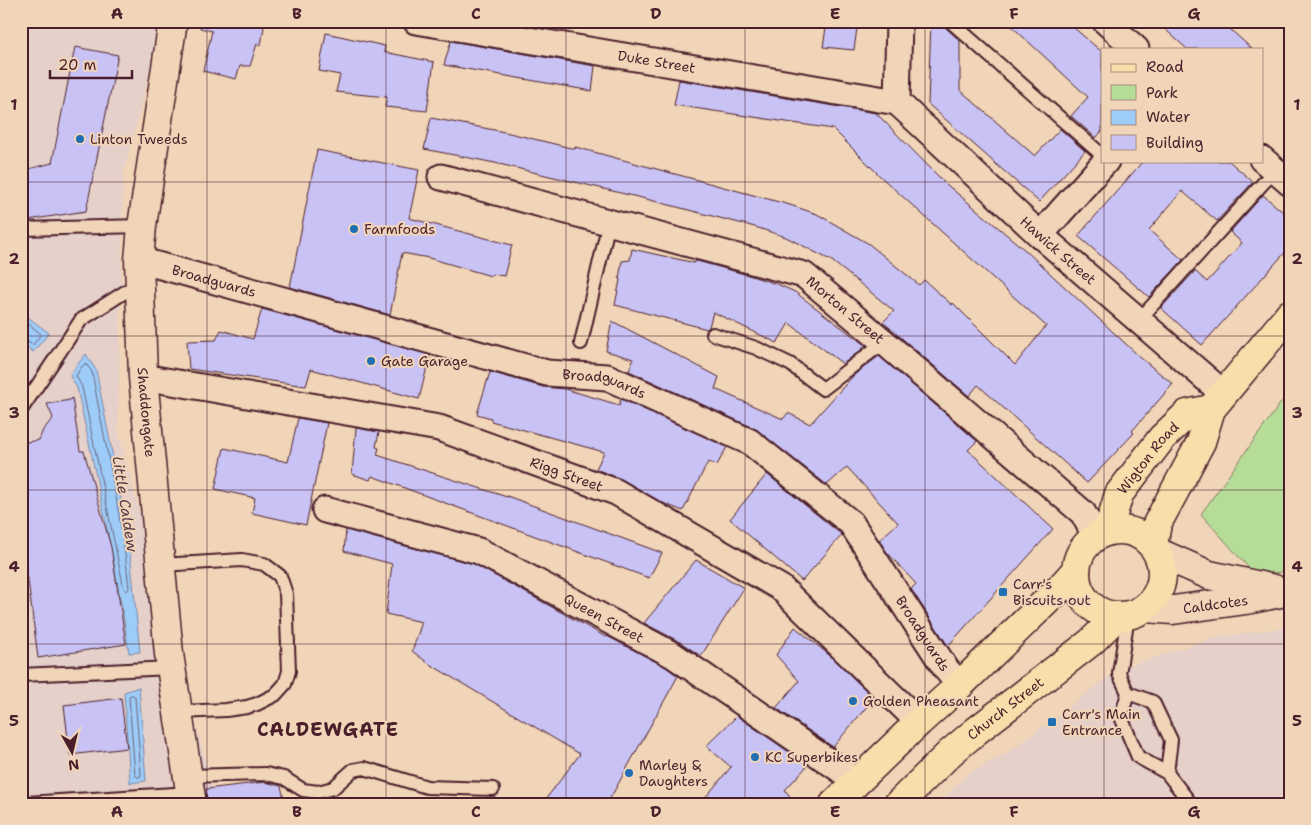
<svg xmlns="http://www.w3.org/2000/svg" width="1311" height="825" viewBox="0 0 1311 825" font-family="'Shantell Sans',sans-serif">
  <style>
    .built { fill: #e5d0ca }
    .green { fill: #b6dd98; stroke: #807e62 }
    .water { fill: #9dccf8; stroke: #7c87a6 }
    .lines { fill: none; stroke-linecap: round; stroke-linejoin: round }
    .shore { stroke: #6b647d; stroke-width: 1 }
    .building { fill: #c9c3f5; stroke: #4a1f2b }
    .lane-casing { stroke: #4a1f2b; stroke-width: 16 }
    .street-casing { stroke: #4a1f2b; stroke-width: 29 }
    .secondary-casing { stroke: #4a1f2b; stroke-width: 31 }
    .primary-casing { stroke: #4a1f2b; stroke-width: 31 }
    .lane { stroke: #f1d5b8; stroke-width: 12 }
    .street { stroke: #f1d5b8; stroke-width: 25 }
    .secondary { stroke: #f1d5b8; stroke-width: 28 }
    .primary { stroke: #f8deab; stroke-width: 28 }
    .grid { fill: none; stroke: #4a1f2b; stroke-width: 1; stroke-opacity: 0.55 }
    .poi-dot { fill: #1f6fb2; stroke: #f1d5b8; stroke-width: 2 }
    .labels { text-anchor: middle; stroke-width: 4; stroke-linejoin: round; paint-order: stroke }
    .street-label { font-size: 14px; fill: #4a1f2b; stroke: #f1d5b8 }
    .poi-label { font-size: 14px; fill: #4a1f2b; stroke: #f1d5b8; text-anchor: start }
    .water-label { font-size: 15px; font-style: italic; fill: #56394a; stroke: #f1d5b8 }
    .district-label { font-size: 19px; font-weight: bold; letter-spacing: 1px; fill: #4a1f2b; stroke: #f1d5b8 }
    .neatline { fill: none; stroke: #4a1f2b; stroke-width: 2 }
    .grid-label { font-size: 16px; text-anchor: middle; font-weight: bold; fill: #4a1f2b }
  </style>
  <rect width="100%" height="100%" fill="#f1d5b8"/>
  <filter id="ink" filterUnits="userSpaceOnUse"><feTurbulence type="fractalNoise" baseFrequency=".02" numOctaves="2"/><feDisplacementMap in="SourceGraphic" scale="10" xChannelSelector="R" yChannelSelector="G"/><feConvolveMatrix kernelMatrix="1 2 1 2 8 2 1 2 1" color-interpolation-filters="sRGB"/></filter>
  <g filter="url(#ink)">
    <path class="built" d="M21,21H163L123,176L118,431L217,804H21Z
      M1290,627V804H938L966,775L1009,752L1119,669L1217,637Z"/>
    <path class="green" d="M1290,390V571L1255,575L1201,514Z"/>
    <path class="water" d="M21,312L49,333L33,352L21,343Z
      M86,354L96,370L119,488L130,553L140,652L129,653C116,564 96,476 77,388L70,376L76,366Z
      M139,687L146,781L130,783L124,692Z"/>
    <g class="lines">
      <path class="shore" d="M21,318L41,334L33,345L25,340H21
        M85,364L87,365L92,372C105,444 122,515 129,588L127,591L124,589L82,387L76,376L80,369Z
        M131,695H133L135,697L141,774L140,777H137L135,775L129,697Z"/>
    </g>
    <path class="building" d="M201,21H265L261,45L257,44L250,66H240L236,79L203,71L212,31L200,28Z
      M827,21H858L854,50L823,47Z
      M931,21H940L945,27L960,41V90L1035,156L1060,129L1085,151L1039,202L928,104Z
      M1006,21H1066L1102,52V131L1096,138L1071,116L1088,97Z
      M1156,21H1221L1252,49H1187Z
      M326,33L385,46L384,52L434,62L427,111L385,107L387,97L336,92L340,75L319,71Z
      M451,41L595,66L592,91L444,65Z
      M75,47L118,55L86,211L28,220L21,186V171L52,163Z
      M679,80L876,113L946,184L1025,250L1142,359L1173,384L1132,431L1134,433L1087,483L978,385L969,396L883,322L894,311L832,261L786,237L755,227L646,199L495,163L424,149L431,118L505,132L575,149V147L790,205L817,214L869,244L919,285L924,280L952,305L953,303L1015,365L1046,326L881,177L833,129L674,105Z
      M317,150L419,170L409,218L512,245L504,276L492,274L491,276L429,258L402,253L390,315L290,287Z
      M1143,161H1229L1253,182L1217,221L1182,191L1149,230L1183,260L1149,297L1078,236Z
      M1263,195L1290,218V247L1202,345L1161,308L1195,271L1207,282L1242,243L1230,232Z
      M632,249L695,263V261H697L748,275L777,284L795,292L866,346L843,364L789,323L777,343L713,312L709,327L707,329L615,305L620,280L619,279L622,261L630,260Z
      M262,309L430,355L419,399L311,369L306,386L189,369L187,341L216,340L221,330L253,339Z
      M612,321L719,377L715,389L783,419L788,413L810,424L854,375L879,356L977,441L968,450L1053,529L948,646L911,589L916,584L886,551L879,540L898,523L847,467L827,485L756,429L629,371L633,359L606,351Z
      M490,372L543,387L565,389L619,405L621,399L727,447L717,465L708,462L683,511L663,503L623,480L596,469L604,452L491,421V418L477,414Z
      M72,398L80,451H84L111,547L126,644L38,658L26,565L21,567V443L39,440L43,430L53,418L47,404L70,400Z
      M298,418L327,423L306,525L252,513L255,498L215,489L224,448L288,462Z
      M356,428L379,432L376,447L379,448L377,455L507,497V496L662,553L649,578L372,476L370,480L352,474Z
      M767,474L842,535L802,581L730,519Z
      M346,530L474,564L606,637L607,636L666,667L678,676L607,804H542L580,754L428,663L412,651L422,622L386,614L392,564L344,551Z
      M696,560L744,588L701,656L680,642L644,623Z
      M795,627L834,659L874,698L833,747L776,708L799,681L776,655Z
      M121,698L127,748L70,755L64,705Z
      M737,716L808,765L785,790L796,804H700L731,767L706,746Z
      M265,782L281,786L285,804H207L206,789Z"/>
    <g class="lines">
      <g class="lane-casing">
        <path id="lane" d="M950,21L1102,155
          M21,229L142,226
          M1139,320L1275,170
          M713,334L756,348L790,364L823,389L884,342
          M581,343L609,222
          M21,410L81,320L139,283
          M161,565L242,560L264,564L280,576L286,594L289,671L285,684L275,695L257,704L247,707L226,710L178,712
          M1128,616L1119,674L1128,693L1153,702L1171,740L1167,773L1191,804
          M21,675L171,668
          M1128,693L1121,717L1138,757L1167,773
          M188,776L266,774L284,778L303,790L318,792L333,788L353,770L364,768L427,787L493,789
          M26,803L191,793"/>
      </g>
      <g class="street-casing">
        <g id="street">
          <path id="s1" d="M416,21L897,102"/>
          <path d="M1105,21L1136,49"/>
          <path id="s2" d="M897,102L1040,235L1224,394"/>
          <path d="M897,102L899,21"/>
          <path d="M1262,159L1290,183"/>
          <path id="s3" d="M441,177L804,275L884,342L1083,513L1096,537"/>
          <path d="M1040,235L1106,161"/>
          <path id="s4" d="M139,260L547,373L607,377L750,442L851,523L946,669L960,685"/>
          <path id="s5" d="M143,377L439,428L616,492L781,588L919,722"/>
          <path id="s6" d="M325,510L479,551L673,655L857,781"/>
        </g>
      </g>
      <g class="secondary-casing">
        <g id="secondary">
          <path id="s7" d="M173,21L142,226L139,260L143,377L169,654L192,804"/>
          <path d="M1157,552L1209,575L1274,589"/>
          <path id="s8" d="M1145,608L1173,610L1246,600L1290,591"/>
        </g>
      </g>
      <g class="primary-casing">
        <g id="primary">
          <circle cx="1119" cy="573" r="43"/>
          <path id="s9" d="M1108,531L1119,494L1162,438L1187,414L1211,409"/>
          <path d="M1153,545L1157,524L1201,442L1211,409L1290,314"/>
          <path d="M834,804L919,722L960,685L1059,589L1076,570"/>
          <path id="s10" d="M898,804L950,753L976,731L1091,642L1117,616"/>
        </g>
      </g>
      <use href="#lane" class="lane"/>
      <use href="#street" class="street"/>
      <use href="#secondary" class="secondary"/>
      <use href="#primary" class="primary"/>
    </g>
  </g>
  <path class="grid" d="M207,21V804M386,21V804M566,21V804M745,21V804M925,21V804M1104,21V49M1104,161V804M21,182H1290M21,336H1290M21,490H1290M21,644H1290"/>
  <g class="poi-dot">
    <circle cx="80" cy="139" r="5"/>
    <circle cx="354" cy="229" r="5"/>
    <circle cx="371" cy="361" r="5"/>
    <rect x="998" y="587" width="10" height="10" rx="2.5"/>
    <circle cx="853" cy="701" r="5"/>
    <rect x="1047" y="717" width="10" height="10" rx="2.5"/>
    <circle cx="755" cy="757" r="5"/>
    <circle cx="629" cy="773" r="5"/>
  </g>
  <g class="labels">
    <g class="street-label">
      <text dy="5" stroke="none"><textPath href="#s1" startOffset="244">Duke Street</textPath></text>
      <text dy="5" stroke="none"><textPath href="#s2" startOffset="219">Hawick Street</textPath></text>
      <text dy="5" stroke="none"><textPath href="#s4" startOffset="78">Broadguards</textPath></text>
      <text dy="5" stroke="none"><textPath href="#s3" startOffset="430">Morton Street</textPath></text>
      <text dy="5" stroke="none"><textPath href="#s4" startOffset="482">Broadguards</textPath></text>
      <text dy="5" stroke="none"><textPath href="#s7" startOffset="394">Shaddongate</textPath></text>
      <text dy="5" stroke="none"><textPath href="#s9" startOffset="85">Wigton Road</textPath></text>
      <text dy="5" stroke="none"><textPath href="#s5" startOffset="436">Rigg Street</textPath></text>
      <text dy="5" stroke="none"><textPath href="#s8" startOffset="71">Caldcotes</textPath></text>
      <text dy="5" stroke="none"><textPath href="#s6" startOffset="301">Queen Street</textPath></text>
      <text dy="5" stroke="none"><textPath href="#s4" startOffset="902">Broadguards</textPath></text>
      <text dy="5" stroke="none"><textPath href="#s10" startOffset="144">Church Street</textPath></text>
    </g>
    <g class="poi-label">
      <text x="90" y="144">Linton Tweeds</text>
      <text x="364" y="234">Farmfoods</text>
      <text x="381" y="366">Gate Garage</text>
      <text x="1013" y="589">Carr's<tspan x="1013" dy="16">Biscuits out</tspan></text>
      <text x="863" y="706">Golden Pheasant</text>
      <text x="1062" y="719">Carr's Main<tspan x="1062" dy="16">Entrance</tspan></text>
      <text x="765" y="762">KC Superbikes</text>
      <text x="639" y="770">Marley &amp;<tspan x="639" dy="16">Daughters</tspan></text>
    </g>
    <g class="water-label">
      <text transform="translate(125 504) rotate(81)" y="5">Little Caldew</text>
    </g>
    <g class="district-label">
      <text x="328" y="736">CALDEWGATE</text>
    </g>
  </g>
  <rect width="1311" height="825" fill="none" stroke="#f1d5b8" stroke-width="55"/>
  <rect x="1101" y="48" width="162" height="115" fill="#f1d5b8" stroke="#ae8c80"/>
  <rect x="1111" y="64" width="25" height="8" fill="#f8deab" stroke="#ae8c80"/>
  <text x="1146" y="72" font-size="15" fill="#4a1f2b">Road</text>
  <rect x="1111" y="85" width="25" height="15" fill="#b6dd98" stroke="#ae8c80"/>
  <text x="1146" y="98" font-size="15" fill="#4a1f2b">Park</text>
  <rect x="1111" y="110" width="25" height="15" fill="#9dccf8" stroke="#ae8c80"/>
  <text x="1146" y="122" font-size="15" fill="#4a1f2b">Water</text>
  <rect x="1111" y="135" width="25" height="15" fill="#c9c3f5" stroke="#ae8c80"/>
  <text x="1146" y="148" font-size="15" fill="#4a1f2b">Building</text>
  <g transform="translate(72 752) rotate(172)" stroke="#f1d5b8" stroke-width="4" paint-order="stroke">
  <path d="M0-4L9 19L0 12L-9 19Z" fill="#4a1f2b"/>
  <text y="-8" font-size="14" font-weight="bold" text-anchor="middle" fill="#4a1f2b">N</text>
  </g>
  <path d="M50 70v8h82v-8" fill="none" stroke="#4a1f2b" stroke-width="2.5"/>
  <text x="58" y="70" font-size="15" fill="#4a1f2b" stroke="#f1d5b8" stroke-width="4" paint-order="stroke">20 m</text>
  <rect x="28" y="28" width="1256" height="770" class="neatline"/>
  <g class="grid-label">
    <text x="117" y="19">A</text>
    <text x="297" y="19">B</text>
    <text x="476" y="19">C</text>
    <text x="656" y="19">D</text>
    <text x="835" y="19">E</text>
    <text x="1014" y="19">F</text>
    <text x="1194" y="19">G</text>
    <text x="14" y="110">1</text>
    <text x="1297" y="110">1</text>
    <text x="14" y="264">2</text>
    <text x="1297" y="264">2</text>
    <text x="14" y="418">3</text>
    <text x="1297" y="418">3</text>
    <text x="14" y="572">4</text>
    <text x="1297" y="572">4</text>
    <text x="14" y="726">5</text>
    <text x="1297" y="726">5</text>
    <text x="117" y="817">A</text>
    <text x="297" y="817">B</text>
    <text x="476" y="817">C</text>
    <text x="656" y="817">D</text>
    <text x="835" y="817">E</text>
    <text x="1014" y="817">F</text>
    <text x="1194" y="817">G</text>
  </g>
</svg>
